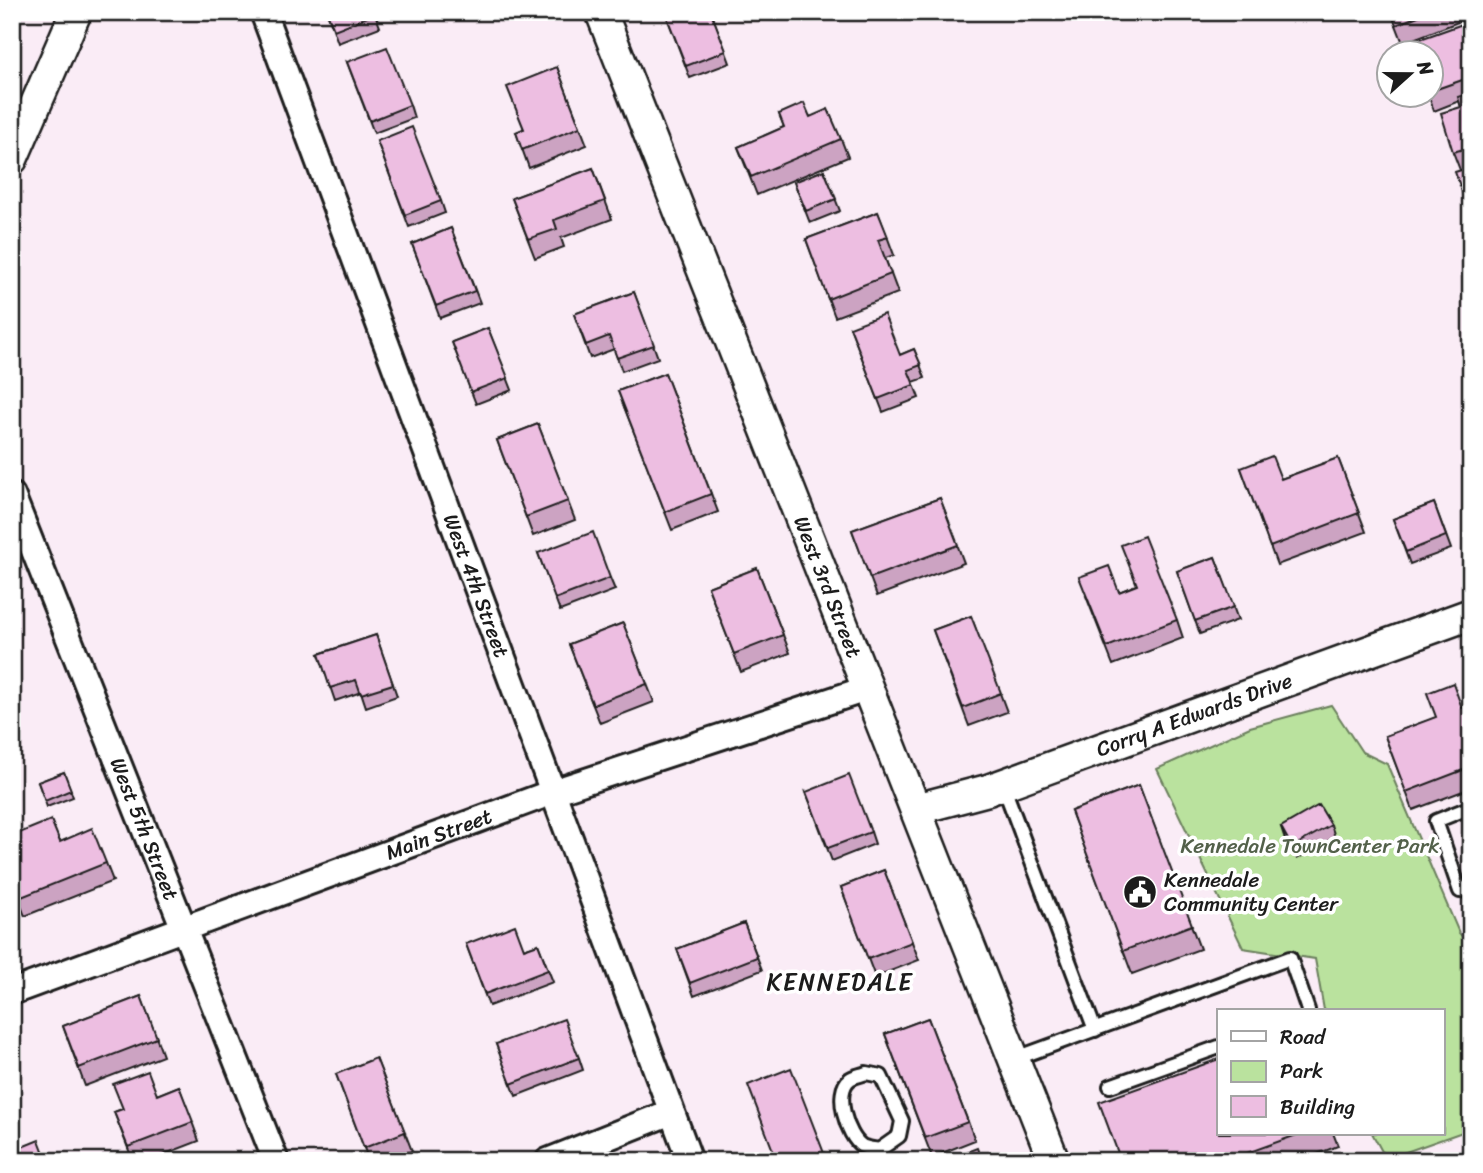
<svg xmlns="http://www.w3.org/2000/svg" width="1483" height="1173" viewBox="0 0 1483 1173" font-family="Sriracha,sans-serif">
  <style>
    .green { fill: #bae29e; stroke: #6b7f5d; stroke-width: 2 }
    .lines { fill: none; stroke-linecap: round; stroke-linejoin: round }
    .service-casing { stroke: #1c1c1c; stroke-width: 18 }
    .minor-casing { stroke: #1c1c1c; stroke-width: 30 }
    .tertiary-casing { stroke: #1c1c1c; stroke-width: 35 }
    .service { stroke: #fff; stroke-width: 12 }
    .minor { stroke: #fff; stroke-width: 24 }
    .tertiary { stroke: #fff; stroke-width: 30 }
    .wall { fill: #cca3c2; stroke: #1c1c1c; stroke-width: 2 }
    .building { fill: #edbee1; stroke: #1c1c1c; stroke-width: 2 }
    .labels { text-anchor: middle; stroke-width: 7; stroke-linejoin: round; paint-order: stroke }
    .street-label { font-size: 21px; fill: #1c1c1c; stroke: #fff }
    .park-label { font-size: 21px; fill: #53614a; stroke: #fff }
    .poi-label { font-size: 21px; fill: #1c1c1c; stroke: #fff; text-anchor: start }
    .quarter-label { font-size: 24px; letter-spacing: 2px; fill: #1c1c1c; stroke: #fff }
  </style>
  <rect width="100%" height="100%" fill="#faecf6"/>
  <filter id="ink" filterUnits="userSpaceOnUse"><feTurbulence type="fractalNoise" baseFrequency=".0143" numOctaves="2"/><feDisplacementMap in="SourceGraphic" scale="14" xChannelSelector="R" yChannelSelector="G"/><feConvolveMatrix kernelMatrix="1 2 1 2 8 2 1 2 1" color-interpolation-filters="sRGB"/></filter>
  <g filter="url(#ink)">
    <path class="green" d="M1331,705L1362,752L1387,764L1459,933L1471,946V1129L1386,1159L1372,1133H1443V1010H1324L1315,959L1243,948L1157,769L1250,727Z"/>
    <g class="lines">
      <g class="service-casing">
        <path id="service" d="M1003,785L1095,1030
          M1471,807L1436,821L1460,891L1471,886
          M1014,1059L1290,958L1308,1010
          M866,1073L881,1076L902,1121L899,1136L879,1150C874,1149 866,1148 862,1146C847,1136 833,1092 850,1079C854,1076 862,1075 866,1073Z
          M1110,1086L1219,1047"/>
      </g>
      <g class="minor-casing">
        <g id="minor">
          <path id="s1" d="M263,12L690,1161"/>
          <path id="s2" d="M12,495L276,1161"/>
          <path id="s3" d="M12,992L553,792L869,688"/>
          <path d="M548,1161L671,1112"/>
        </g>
      </g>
      <g class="tertiary-casing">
        <g id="tertiary">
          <path id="s4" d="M601,12L1054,1161"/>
          <path d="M12,159L76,12"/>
          <path id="s5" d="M916,809L988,790L1471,614"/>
        </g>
      </g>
      <use href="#service" class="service"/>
      <use href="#minor" class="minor"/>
      <use href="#tertiary" class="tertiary"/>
    </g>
    <path class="wall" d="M327,12L375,14L380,27L338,43Z
      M665,12H711L730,63L690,78Z
      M1391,12H1471V17L1403,43Z
      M1471,21V217L1460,170L1453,152L1461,107L1459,101L1434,111L1428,94H1431V52Z
      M347,62L410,105L414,118L374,133Z
      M557,67L587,145L529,168L516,132L523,129Z
      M779,114L810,117L841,139L848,157L757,195L738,147L784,127Z
      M377,141L441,201L445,213L409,227Z
      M593,168L612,219L561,238L564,247L535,258L512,198Z
      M824,170L840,211L810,223L794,182Z
      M878,212L894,255L885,258L898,293L835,317L806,239Z
      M451,228L480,303L440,318L412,244Z
      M634,292L658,358L622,371L614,349L590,358L574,314Z
      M850,327L900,355L914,349L925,378L913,382L919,398L883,412Z
      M488,328L512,390L476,404L452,342Z
      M665,373L718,512L672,530L618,391Z
      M538,424L575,520L533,536L497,440Z
      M1338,458L1366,532L1277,565L1241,468L1281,479Z
      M940,498L964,563L877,596L852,530Z
      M1434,503L1451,549L1410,564L1393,519Z
      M538,553L610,578L615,590L560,611Z
      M1215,557L1238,620L1200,634L1177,571Z
      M757,568L790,653L741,672L708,587Z
      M1136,585L1177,620L1183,638L1113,665L1086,596L1119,592Z
      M971,616L1007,712L969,726L933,630Z
      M623,623L654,702L600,723L569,644Z
      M376,635L397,696L366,707L361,692L335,701L319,654Z
      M1471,705V788L1413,810L1385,736Z
      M64,772L73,797L47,807L38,782Z
      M1139,785L1200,949L1132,974L1071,811Z
      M806,792L871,832L875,844L832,861Z
      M1331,825L1335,837L1297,859L1285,839L1281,827Z
      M12,836L106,863L113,881L25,916L12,883Z
      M884,870L919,960L875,977L841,887Z
      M744,923L762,970L694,996L677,949Z
      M466,944L524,949L538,944L553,982L489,1006Z
      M141,996L163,1056L85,1086L63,1026Z
      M928,1018L975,1140L932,1157L885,1034Z
      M496,1044L579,1058L583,1070L516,1096Z
      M376,1058L412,1151L385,1161H369L336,1074Z
      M179,1086L199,1141L147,1161H133L114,1112Z
      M1219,1133H1333L1338,1146L1299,1161H1121Z"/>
    <path class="building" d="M327,12H374L375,14L334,30Z
      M665,12H711L726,51L686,66Z
      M1391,12H1428L1396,25Z
      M1471,21V77L1431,91V52H1413L1409,43Z
      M387,47L410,105L370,121L347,62Z
      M557,67L580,127L522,150L516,132L524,129L507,87Z
      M1471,93V147L1453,152L1441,113L1461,107L1458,97Z
      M804,103L810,117L828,109L841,139L751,177L738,147L784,127L779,114Z
      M412,127L441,201L405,215L377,141Z
      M1471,167V217L1455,172Z
      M593,168L605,201L554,220L557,229L528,239L512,198Z
      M824,170L836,199L806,211L794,182Z
      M878,212L888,237L878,240L891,274L828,299L806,239Z
      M451,228L475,291L436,306L412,244Z
      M634,292L654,345L617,358L609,336L586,345L574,314Z
      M884,314L900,355L914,349L921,365L908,370L914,385L878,399L850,327Z
      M488,328L508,378L471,392L452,342Z
      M665,373L711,494L665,512L618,391Z
      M538,424L568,501L526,517L497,440Z
      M1272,456L1281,479L1338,458L1359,513L1270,547L1241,468Z
      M940,498L958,545L870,578L852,530Z
      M1434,503L1446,536L1406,552L1393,519Z
      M593,532L610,578L555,599L538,553Z
      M1144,536L1177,620L1107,647L1079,577L1109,566L1119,592L1137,585L1121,545Z
      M1215,557L1234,607L1195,621L1177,571Z
      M757,568L783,635L734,654L708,587Z
      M971,616L1001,693L963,708L933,630Z
      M623,623L647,684L593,705L569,644Z
      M376,635L393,684L361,694L356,680L330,688L319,654Z
      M1453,683L1462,708L1471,705V767L1406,792L1385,736L1436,717L1427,693Z
      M64,772L71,790L45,801L38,782Z
      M849,775L871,832L828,848L806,792Z
      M1139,785L1192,925L1123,951L1071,811Z
      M1319,805L1331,825L1292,847L1281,827Z
      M51,820L60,842L92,828L106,863L19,898L12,881V836Z
      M884,870L912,942L868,959L841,887Z
      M744,923L757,957L690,983L677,949Z
      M515,925L524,949L538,944L548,970L485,994L466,944Z
      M141,996L157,1038L79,1068L63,1026Z
      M928,1018L968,1122L925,1138L885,1034Z
      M564,1019L579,1058L511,1084L496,1044Z
      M376,1058L405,1132L364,1148L336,1074Z
      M1219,1059V1133H1302L1225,1161H1121L1099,1102Z
      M791,1068L827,1161H777L748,1085Z
      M148,1071L157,1095L179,1086L193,1122L128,1147L114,1112L123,1109L113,1084Z
      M39,1140L47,1161H12V1151Z
      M977,1148L982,1161H943Z"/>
  </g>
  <defs>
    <g id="civic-disc" transform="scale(1.75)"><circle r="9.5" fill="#1c1c1c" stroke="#fff"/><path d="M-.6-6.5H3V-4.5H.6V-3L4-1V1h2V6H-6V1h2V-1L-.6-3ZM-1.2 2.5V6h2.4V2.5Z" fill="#fff"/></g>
  </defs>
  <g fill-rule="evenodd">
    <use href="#civic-disc" x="1140" y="892"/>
  </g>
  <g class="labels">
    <g class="street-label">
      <text dy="7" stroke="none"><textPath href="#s4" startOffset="618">West 3rd Street</textPath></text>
      <text dy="7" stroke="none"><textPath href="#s1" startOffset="612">West 4th Street</textPath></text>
      <text dy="7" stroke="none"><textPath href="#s5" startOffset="294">Corry A Edwards Drive</textPath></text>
      <text dy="7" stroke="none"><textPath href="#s2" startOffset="359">West 5th Street</textPath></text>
      <text dy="7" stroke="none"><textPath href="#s3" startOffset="455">Main Street</textPath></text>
    </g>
    <g class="park-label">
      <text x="1310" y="853">Kennedale TownCenter Park</text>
    </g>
    <g class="poi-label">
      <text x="1164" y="887">Kennedale<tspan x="1164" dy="24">Community Center</tspan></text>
    </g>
    <g class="quarter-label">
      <text x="840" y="990">KENNEDALE</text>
    </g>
  </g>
  <rect width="1483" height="1173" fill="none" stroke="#fff" stroke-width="42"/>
  <rect x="21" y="21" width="1441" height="1131" fill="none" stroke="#1c1c1c" stroke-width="2.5" filter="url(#ink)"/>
  <rect x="1217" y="1009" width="228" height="126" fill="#ffffff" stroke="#a4a4a4" stroke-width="2"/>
  <rect x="1231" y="1031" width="35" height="10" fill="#ffffff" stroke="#a4a4a4" stroke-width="2"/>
  <text x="1280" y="1044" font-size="21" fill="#1c1c1c">Road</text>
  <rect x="1231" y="1061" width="35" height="21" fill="#bae29e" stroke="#a4a4a4" stroke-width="2"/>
  <text x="1280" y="1078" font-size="21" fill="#1c1c1c">Park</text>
  <rect x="1231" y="1096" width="35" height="21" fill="#edbee1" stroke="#a4a4a4" stroke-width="2"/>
  <text x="1280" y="1114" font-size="21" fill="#1c1c1c">Building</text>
  <g transform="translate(1410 74) rotate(69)"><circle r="33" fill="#ffffff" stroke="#a4a4a4" stroke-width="2"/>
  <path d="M0-5L12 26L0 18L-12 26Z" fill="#1c1c1c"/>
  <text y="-10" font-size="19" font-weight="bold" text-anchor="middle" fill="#1c1c1c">N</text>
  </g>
</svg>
